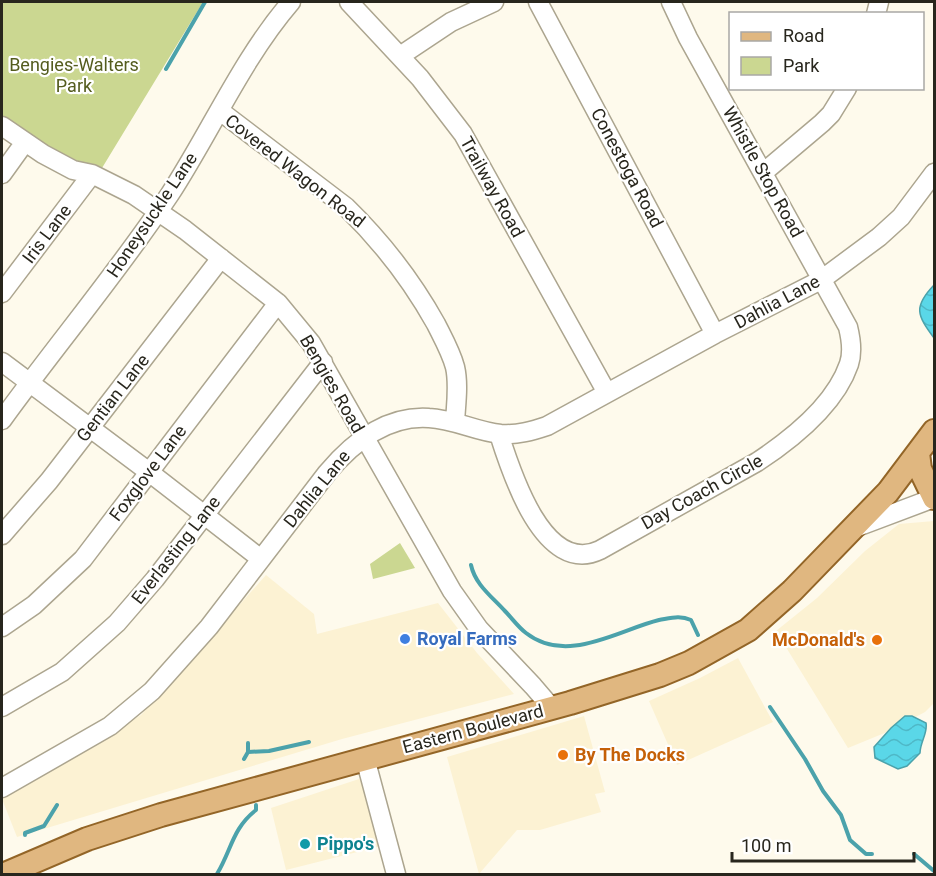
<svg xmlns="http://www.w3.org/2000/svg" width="936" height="876" viewBox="0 0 936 876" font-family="Roboto,sans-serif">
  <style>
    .built { fill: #fcf2d3 }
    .green { fill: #cbd791 }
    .water { fill: url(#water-waves); stroke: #4ba2ab; stroke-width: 1.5 }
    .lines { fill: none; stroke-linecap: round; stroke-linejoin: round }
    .stream { stroke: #4ba2ab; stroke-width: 4 }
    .minor-casing { stroke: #aca58f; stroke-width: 21 }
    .major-casing { stroke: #936527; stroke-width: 26 }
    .minor { stroke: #fff; stroke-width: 18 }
    .major { stroke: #e0b780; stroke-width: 22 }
    .shop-dot { fill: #3f7fe0; stroke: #fff; stroke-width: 2 }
    .food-dot { fill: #e8710a; stroke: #fff; stroke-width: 2 }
    .culture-dot { fill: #0f9aa8; stroke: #fff; stroke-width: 2 }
    .labels { text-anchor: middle; stroke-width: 4.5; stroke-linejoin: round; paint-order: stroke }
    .park-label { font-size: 18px; fill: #545c1e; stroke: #fff }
    .street-label { font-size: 18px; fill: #28261d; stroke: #fff }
    .shop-label { font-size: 18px; font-weight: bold; fill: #366cbe; stroke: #fff; text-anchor: start }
    .food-label { font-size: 18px; font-weight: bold; fill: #c56008; stroke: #fff; text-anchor: end }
    .culture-label { font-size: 18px; font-weight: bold; fill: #0d838f; stroke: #fff; text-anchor: start }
  </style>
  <defs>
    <pattern id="water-waves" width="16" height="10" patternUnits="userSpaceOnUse" patternTransform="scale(1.5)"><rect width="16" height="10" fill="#5ad7e8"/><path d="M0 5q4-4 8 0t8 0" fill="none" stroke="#4eb8c7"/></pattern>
  </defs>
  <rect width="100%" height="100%" fill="#fefaec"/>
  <path class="built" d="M934,521V703L925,712L887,732L848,748L776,631L817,598L865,551L899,524Z
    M266,575L314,614L317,634L438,603L477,653L514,694L342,739L17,837L2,799L141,715Z
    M738,658L773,722L677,765L649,701L700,678Z
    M584,716L605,792L595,794L601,812L540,830H517L479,874L447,757Z
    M362,778L381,846L286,870L271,808Z"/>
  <path class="green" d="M2,2H203L102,168H92L25,135L2,119Z
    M400,543L415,568L373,579L370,564Z"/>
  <path class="water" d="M934,285V338C917,315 913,307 934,285Z
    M905,716H912L926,723C928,733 920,742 920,753L907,766L898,769L875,758L874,747L891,728Z"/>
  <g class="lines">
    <path class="stream" d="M166,69L205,2
      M471,565C475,584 491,596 504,610C511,617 518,627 526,633C567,665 618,630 659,620C671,618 680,615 691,620L698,635
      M770,707L805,759L823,791L841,815L850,840L866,854H872
      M248,752L269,751L309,742
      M244,759L248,752V743
      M25,835V833L44,826L57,805
      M914,854L934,871
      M217,874C232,849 232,829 256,810V805"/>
    <g class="minor-casing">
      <path id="minor" d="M349,2L420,78L463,134L607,393
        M538,2L715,334
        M876,14L879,2
        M400,56L451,22L494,2
        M220,111L346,207C382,242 412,281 436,324C443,338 451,352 455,367C459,384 456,404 455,422
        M2,126L43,154L73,170L92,174L134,195L185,230L278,303L311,343L452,591L479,629L533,686L551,707
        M764,172L822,123L831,114L847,88
        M2,174L25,142
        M2,293L92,174
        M2,362L149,472L261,559
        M2,420C57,344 118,272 170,194C211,131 242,59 291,2
        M499,434C511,472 544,577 600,550L757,462C792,439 835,405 849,364C853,352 851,339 848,327L688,38L671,2
        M857,527L934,498
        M2,535L49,481L221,258
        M2,627L34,605L83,559L278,303
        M2,707L62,672L117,623L155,579L323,362
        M365,758L396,874
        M2,788L110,726L152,691L209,627L327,473C353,442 387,415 429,418C454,419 477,432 501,434C518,435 532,431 547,426L715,334L821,280L879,237L901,217L934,173"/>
    </g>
    <g class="major-casing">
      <path id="major" d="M918,453L920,469L934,498
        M5,874L87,839L161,815L570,703L660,675L689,663L748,630L792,591L888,492L934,431"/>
    </g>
    <use href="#minor" class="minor"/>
    <use href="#major" class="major"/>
  </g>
  <circle class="shop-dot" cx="405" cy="639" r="6"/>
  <g class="food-dot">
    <circle cx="877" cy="640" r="6"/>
    <circle cx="563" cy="755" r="6"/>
  </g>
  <circle class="culture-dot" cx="305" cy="844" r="6"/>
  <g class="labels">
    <g class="park-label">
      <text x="74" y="71">Bengies-Walters<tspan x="74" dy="21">Park</tspan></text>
    </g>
    <g class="street-label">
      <text transform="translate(627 168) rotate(62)" y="6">Conestoga Road</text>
      <text transform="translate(295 171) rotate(38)" y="6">Covered Wagon Road</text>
      <text transform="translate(763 172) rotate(61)" y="6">Whistle Stop Road</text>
      <text transform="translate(492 187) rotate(61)" y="6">Trailway Road</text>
      <text transform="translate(152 215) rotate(-56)" y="6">Honeysuckle Lane</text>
      <text transform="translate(47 234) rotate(-53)" y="6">Iris Lane</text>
      <text transform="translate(777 302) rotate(-28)" y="6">Dahlia Lane</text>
      <text transform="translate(332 384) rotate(60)" y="6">Bengies Road</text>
      <text transform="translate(113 398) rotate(-52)" y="6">Gentian Lane</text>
      <text transform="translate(148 473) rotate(-53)" y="6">Foxglove Lane</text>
      <text transform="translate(317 489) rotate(-51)" y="6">Dahlia Lane</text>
      <text transform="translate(702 492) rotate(-29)" y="6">Day Coach Circle</text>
      <text transform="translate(176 550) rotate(-52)" y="6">Everlasting Lane</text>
      <text transform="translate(473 729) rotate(-15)" y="6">Eastern Boulevard</text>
    </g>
    <g class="shop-label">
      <text x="417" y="645">Royal Farms</text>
    </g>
    <g class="food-label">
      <text x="865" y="646">McDonald's</text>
      <text x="575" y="761" text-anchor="start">By The Docks</text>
    </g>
    <g class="culture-label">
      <text x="317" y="850">Pippo's</text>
    </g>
  </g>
  <rect width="936" height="876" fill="none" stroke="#28261d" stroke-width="6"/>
  <rect x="729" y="12" width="195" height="78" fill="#ffffff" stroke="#a9a8a5" stroke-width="1.5"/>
  <rect x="741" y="32" width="30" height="9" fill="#e0b780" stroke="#a9a8a5" stroke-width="1.5"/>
  <text x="783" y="42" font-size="18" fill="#28261d">Road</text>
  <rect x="741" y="57" width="30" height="18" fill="#cbd791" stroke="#a9a8a5" stroke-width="1.5"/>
  <text x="783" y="72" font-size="18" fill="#28261d">Park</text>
  <path d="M732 852v9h182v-9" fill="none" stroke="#28261d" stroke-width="3"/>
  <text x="741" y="852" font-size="18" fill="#28261d" stroke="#ffffff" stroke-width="4.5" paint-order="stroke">100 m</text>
</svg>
